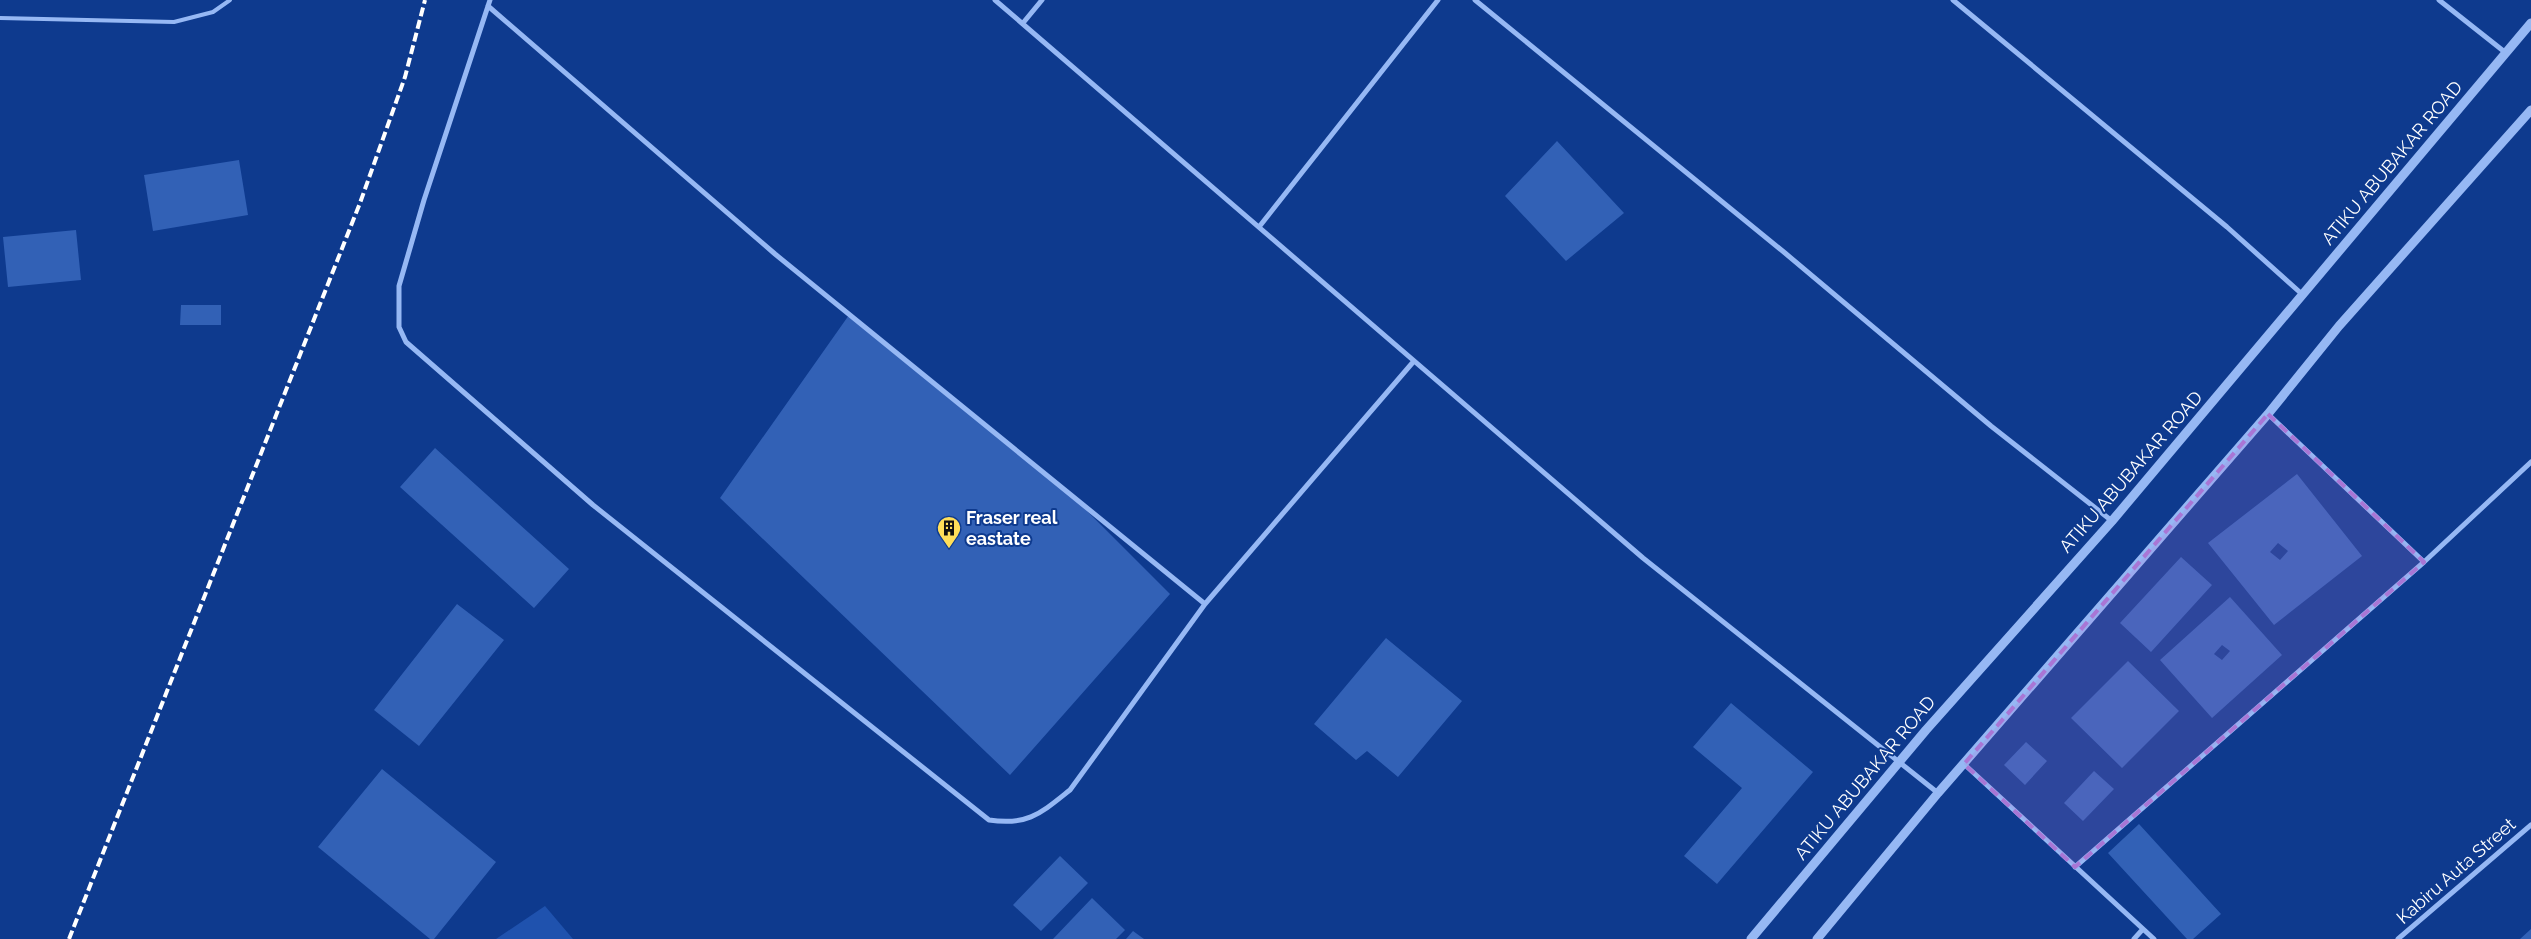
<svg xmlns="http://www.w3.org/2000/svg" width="2531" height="939" viewBox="0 0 2531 939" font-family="Raleway,sans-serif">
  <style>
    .green { fill: #1f52ae }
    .building { fill: #3261b6; fill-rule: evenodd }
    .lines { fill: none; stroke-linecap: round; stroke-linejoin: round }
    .service { stroke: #96b8f4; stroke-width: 4 }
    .minor { stroke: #96b8f4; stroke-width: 5 }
    .tertiary { stroke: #96b8f4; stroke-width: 9 }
    .rail { stroke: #fff; stroke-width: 4; stroke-dasharray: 9 4; stroke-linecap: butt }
    .marked { fill: #a976d5; fill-opacity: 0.2; stroke: #a976d5; stroke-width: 4; stroke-dasharray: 10 6; stroke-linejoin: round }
    .labels { text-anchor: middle; stroke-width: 4; stroke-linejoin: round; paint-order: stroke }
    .street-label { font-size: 18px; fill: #fff; stroke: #0e3a8e }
    .poi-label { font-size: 18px; font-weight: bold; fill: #fff; stroke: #0e3a8e; text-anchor: start }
  </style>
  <rect width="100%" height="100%" fill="#0e3a8e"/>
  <path class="green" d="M545,906L573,939H496Z"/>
  <path class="building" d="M1557,141L1624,213L1566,261L1505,196Z
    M239,160L248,215L153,231L144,175Z
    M76,230L81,280L8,287L3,237Z
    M181,305H221V325H180Z
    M849,315L1080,504L1170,594L1010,775L720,498Z
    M435,448L569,569L534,608L400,487Z
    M2297,474L2362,556L2274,625L2208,543ZM2278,543L2288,551L2280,560L2270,552Z
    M2181,557L2212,585L2151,652L2120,623Z
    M2230,597L2282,655L2212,718L2160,660ZM2222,645L2230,651L2222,660L2214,654Z
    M457,604L504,640L419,746L374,710Z
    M1386,638L1462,701L1398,777L1367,751L1356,760L1314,724Z
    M2128,661L2179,711L2122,768L2071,718Z
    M1731,703L1813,772L1717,884L1684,856L1742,788L1693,747Z
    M2026,742L2047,761L2025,785L2004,765Z
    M382,769L496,862L434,939H430L318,847Z
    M2094,771L2114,789L2083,821L2064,803Z
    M2139,824L2221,914L2193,939H2187L2108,853Z
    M1060,856L1088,883L1041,931L1013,905Z
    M1092,898L1125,930L1116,939H1053Z
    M2531,929V939H2520Z
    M1133,931L1144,939H1126Z"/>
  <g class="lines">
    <path class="service" d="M0,18L174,22L213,12L230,0"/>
    <path class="minor" d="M490,0L424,200L399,286V327L406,342L593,505L989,820C1028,826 1041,813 1070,790L1205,604L1414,361
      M995,0L1643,558L1938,793
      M1475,0L1785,253L1991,426L2112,521
      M1953,0L2227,227L2303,295
      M2439,0L2506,53
      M488,6L775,254L1205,604
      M1023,23L1042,0
      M1259,227L1438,0
      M2268,414L2424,562
      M1964,764L2154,939
      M2075,867L2424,562L2531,462
      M2134,939L2143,929
      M2398,939L2531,825"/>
    <path class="tertiary" d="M1751,939L1926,730L2112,521L2531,23
      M1817,939L1938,793L2268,414L2339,326L2531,110"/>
    <path class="rail" d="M69,939L360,203L405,77L425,0"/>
  </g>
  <path class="marked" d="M2268,414L2424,562L2075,867L1964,764Z"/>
  <defs>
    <g id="building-pin" transform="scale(1.25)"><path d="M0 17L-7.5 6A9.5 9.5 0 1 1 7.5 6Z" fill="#ffde59" stroke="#0e3a8e"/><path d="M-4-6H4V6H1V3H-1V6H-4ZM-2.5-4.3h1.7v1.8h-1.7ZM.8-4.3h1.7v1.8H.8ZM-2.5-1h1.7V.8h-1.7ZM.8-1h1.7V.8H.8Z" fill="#111"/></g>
  </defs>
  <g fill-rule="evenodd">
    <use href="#building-pin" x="949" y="528"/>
  </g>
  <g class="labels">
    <g class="street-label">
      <text transform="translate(2392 163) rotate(-50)" y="6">ATIKU ABUBAKAR ROAD</text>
      <text transform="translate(2131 472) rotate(-49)" y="6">ATIKU ABUBAKAR ROAD</text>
      <text transform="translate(1865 778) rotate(-50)" y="6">ATIKU ABUBAKAR ROAD</text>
      <text transform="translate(2456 871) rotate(-41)" y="6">Kabiru Auta Street</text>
    </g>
    <g class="poi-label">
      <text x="966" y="524">Fraser real<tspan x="966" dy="21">eastate</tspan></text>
    </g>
  </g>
</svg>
